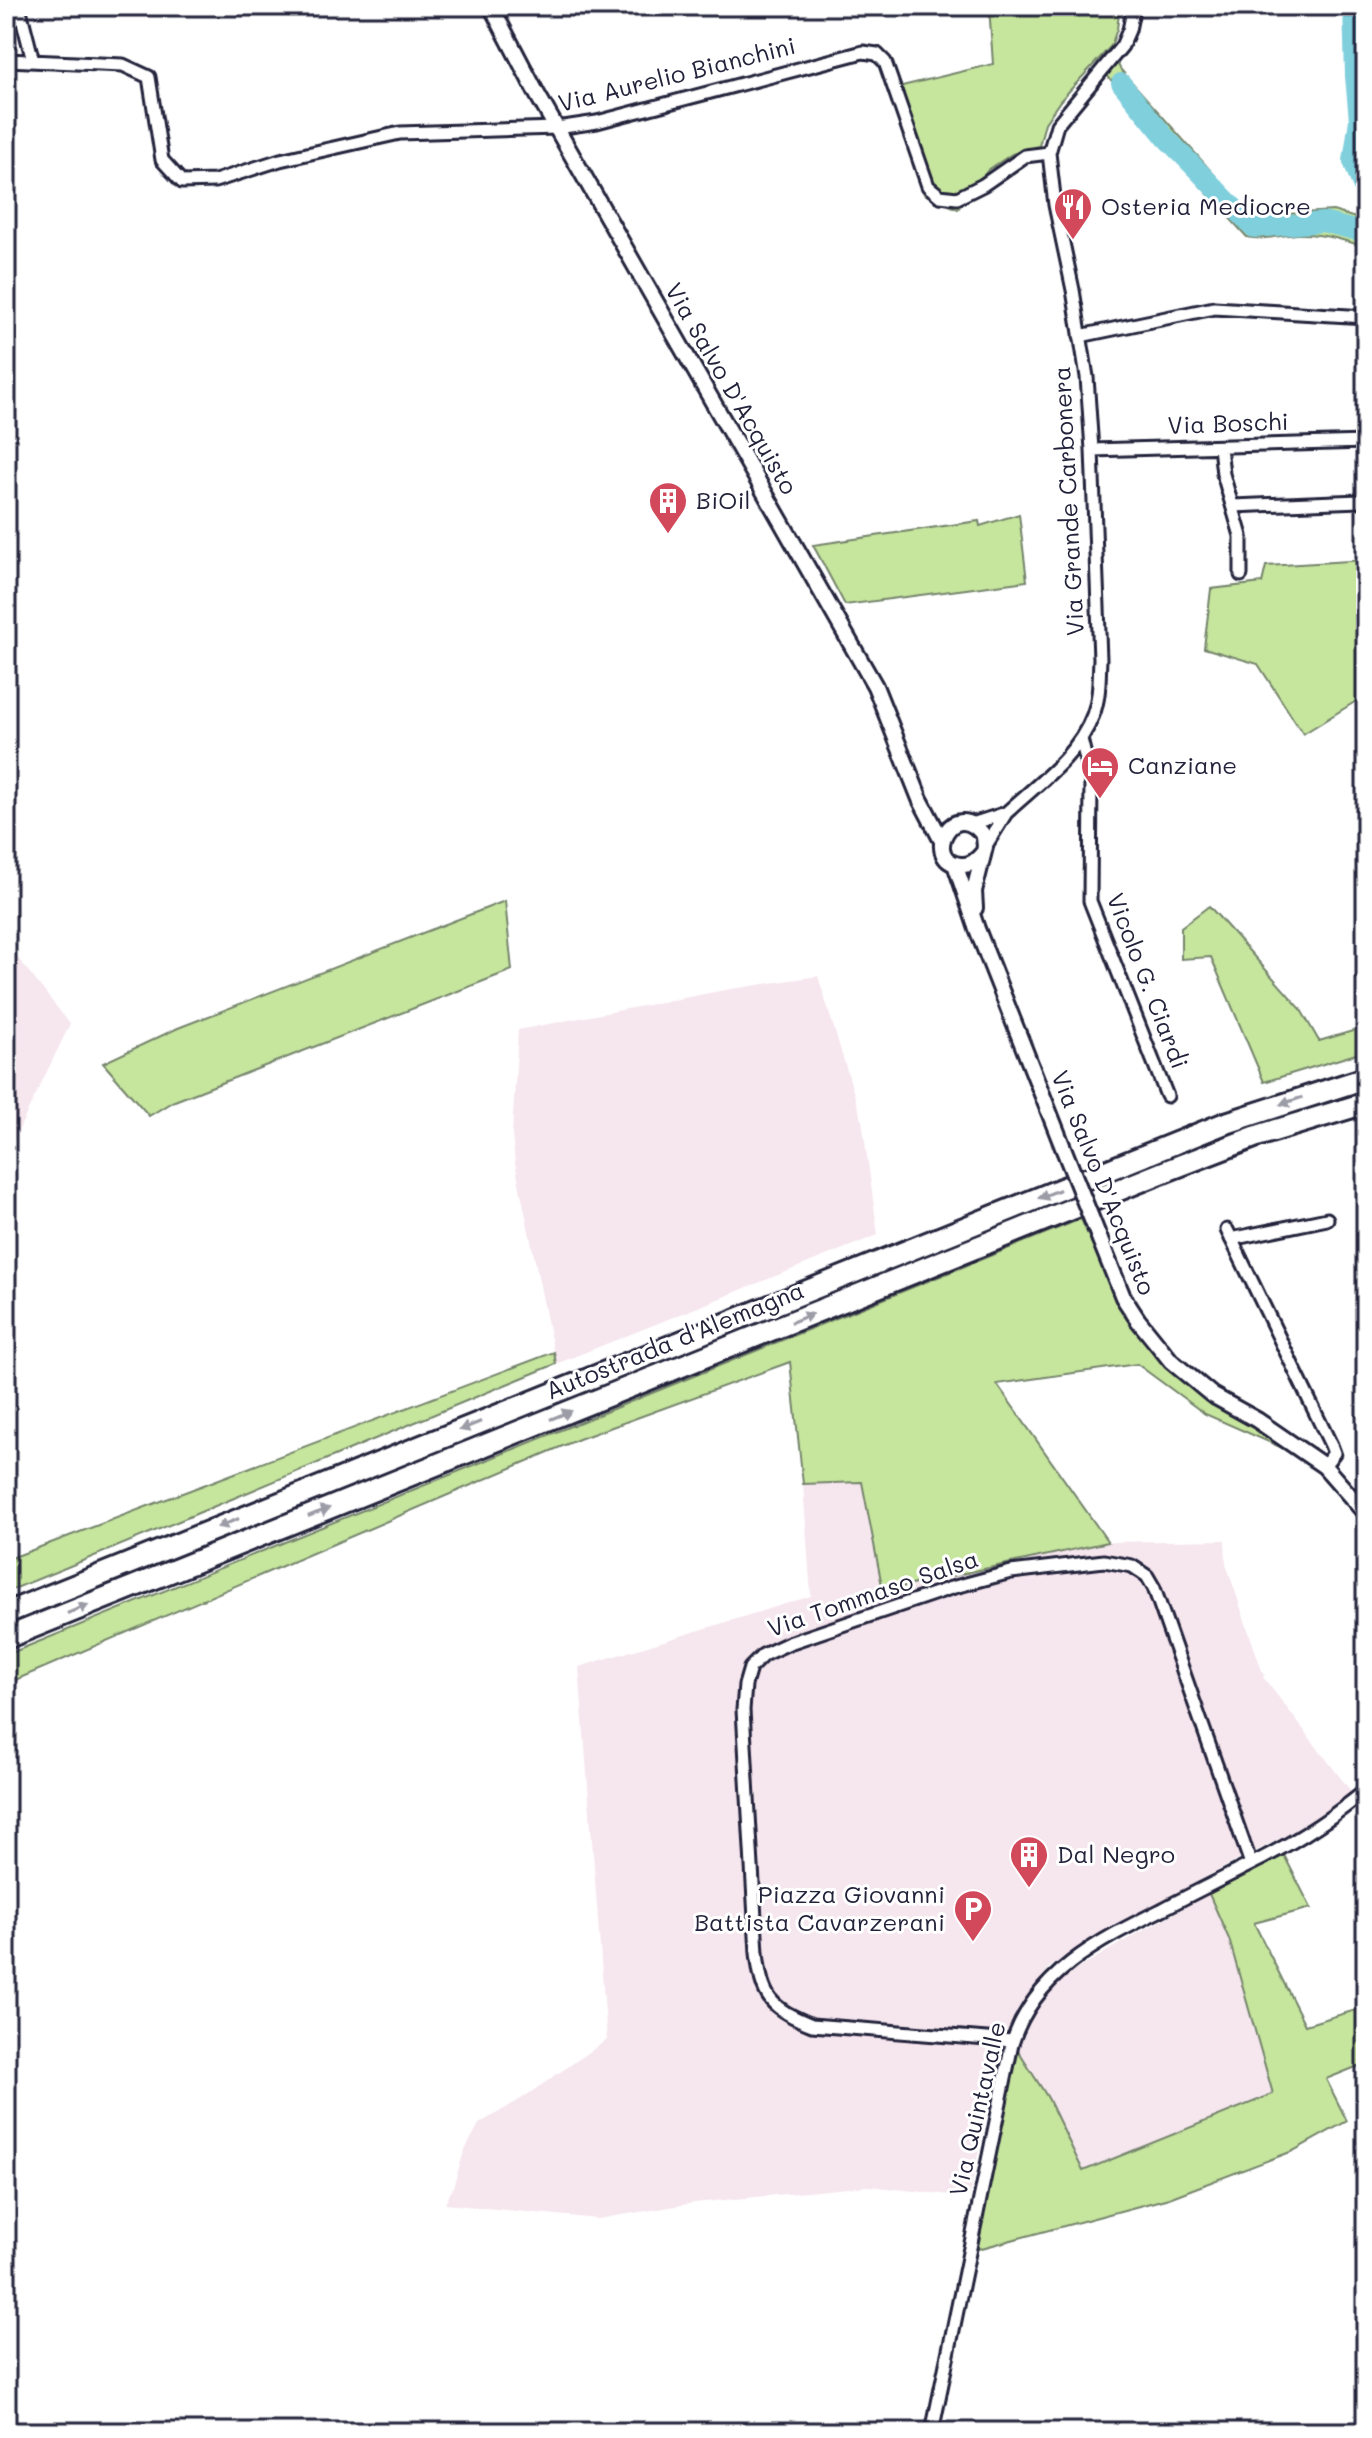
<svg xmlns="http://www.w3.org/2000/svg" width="1372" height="2438" viewBox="0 0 1372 2438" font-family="Mali,sans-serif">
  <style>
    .built { fill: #f6e6ee }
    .green { fill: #c6e59d; stroke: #74846c; stroke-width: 2 }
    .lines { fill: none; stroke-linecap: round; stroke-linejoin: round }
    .river { stroke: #80cfdd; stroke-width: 20 }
    .minor-casing { stroke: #22223b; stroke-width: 17 }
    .tertiary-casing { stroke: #22223b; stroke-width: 20 }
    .motorway-casing { stroke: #22223b; stroke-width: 26 }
    .minor { stroke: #fff; stroke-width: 11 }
    .tertiary { stroke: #fff; stroke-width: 14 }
    .motorway { stroke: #fff; stroke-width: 20 }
    .tertiary-bridge-casing { stroke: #22223b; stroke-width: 20; stroke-linecap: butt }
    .tertiary-bridge { stroke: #fff; stroke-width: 14 }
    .oneway { fill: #9c9ca7 }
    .labels { text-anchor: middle; stroke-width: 6; stroke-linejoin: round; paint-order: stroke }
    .street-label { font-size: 24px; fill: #22223b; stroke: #fff }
    .poi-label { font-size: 24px; fill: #22223b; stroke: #fff; text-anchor: start }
  </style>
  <rect width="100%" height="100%" fill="#fff"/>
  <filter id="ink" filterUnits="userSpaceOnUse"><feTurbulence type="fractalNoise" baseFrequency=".0125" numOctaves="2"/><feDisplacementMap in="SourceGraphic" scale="16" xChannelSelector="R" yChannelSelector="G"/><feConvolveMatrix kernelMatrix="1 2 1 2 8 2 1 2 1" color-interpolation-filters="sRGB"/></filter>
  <g filter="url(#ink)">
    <path class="built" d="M6,943L70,1024L6,1156Z
      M818,976L862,1120L878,1235L556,1364L515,1163L512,1135L518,1030L725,990Z
      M862,1481L883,1591L1108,1542L1225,1540L1226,1564L1263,1674L1265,1675L1263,1677L1353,1794L1326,1815L1211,1874L1110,1930L1050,1967L1020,2005L1007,2033L988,2107L969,2197L868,2186L694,2203L598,2219L445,2204L453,2187L464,2152L479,2124L521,2099L607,2040L579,1667L811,1596L803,1484Z
      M1209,1894L1229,1939L1273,2094L1083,2171L1048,2098L1018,2051L1033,2015L1061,1979L1119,1944Z"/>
    <path class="green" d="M989,6H1120L1117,29L1111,46L1060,101L1045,123L1039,146L1012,154L988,170L958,209L924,194L918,168L923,152L913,137L902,86L993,64Z
      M1117,63L1121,70L1251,216L1333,211L1362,220V217L1366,218V247C1343,240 1322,233 1298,234C1281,235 1263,241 1247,237L1158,139L1107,75Z
      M1019,514L1027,581L845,605L813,545L979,521L980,526Z
      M1366,560V695L1303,734L1258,664L1204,648L1211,589L1262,583L1266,566Z
      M505,901L512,970L172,1102L149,1116L103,1063L178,1028Z
      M1209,906L1300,1008L1319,1041L1366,1027V1051L1264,1082L1211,957L1181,959V927Z
      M1081,1219L1120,1306L1136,1330L1170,1367L1310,1460L1205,1414L1137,1364L997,1384L1108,1542L883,1591L862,1482L803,1484L790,1362L579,1439L6,1684V1655Z
      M554,1352L556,1364C372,1439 190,1518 6,1592V1560Z
      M1284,1855L1311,1908L1254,1923L1305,2025L1366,2007V2063L1326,2079L1347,2121L1293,2151L1169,2198L974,2250L1003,2110L1018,2051L1048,2098L1083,2171L1273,2094L1229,1939L1209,1894Z"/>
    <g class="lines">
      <path class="river" d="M1353,6L1355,76L1359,120L1353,161L1366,196
        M1121,83L1166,138L1254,228L1323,222L1366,233"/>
      <g class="minor-casing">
        <path id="minor" d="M19,6L33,61
          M6,60L123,65L149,77L162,160L182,182L215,181L280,160L400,133L557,128L597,122L863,52L877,54L885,62L928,186L940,196L957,198L983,185L1025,156L1049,153
          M1080,336L1214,308L1366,317
          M1220,447L1223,474L1241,536V575
          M1092,450L1366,442
          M1233,506L1360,501
          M1081,739L1091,780L1090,901L1167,1096
          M1006,813C1036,785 1078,756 1093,715C1100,697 1099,678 1100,659L1092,450L1087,377L1073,290L1055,205L1049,153L1057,125L1122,46L1129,30L1134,6
          M972,824L1006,813L985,847
          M1227,1230L1331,1445L1334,1453L1324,1466
          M1231,1239L1327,1219
          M1012,2041L812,2025C770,2008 762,1998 757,1953L743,1710L745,1685L750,1668L763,1655L789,1643L951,1588L1011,1572L1104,1561L1132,1566L1147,1576L1154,1588L1251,1864
          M932,2432L1012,2044C1034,1973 1099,1941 1161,1910C1195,1892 1230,1875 1265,1857C1301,1838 1335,1816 1366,1790"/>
      </g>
      <g class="tertiary-casing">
        <path id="tertiary" d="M491,6L537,94L875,686L920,799L942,841
          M955,864L977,929L1064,1150
          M975,908L974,891L985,847L984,836C953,794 921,860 960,865C970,866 976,861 982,854
          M1100,1240L1123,1297L1138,1320L1171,1361L1212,1395L1257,1420L1324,1466L1366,1514"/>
      </g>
      <g class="motorway-casing">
        <path id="motorway" d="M6,1613L1223,1124L1366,1078
          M6,1638L1171,1169L1257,1136L1366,1103"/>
      </g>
      <use href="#minor" class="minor"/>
      <use href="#tertiary" class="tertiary"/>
      <use href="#motorway" class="motorway"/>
      <g class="tertiary-bridge-casing">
        <path id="tertiary-bridge" d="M1064,1150L1100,1240"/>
      </g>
      <use href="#tertiary-bridge" class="tertiary-bridge"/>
    </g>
    <defs><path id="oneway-solid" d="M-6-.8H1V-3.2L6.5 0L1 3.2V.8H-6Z" transform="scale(2)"/></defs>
    <g class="oneway">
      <use href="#oneway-solid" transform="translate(1291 1101) rotate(162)"/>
      <use href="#oneway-solid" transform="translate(1049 1194) rotate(158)"/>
      <use href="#oneway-solid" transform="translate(802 1318) rotate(-22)"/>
      <use href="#oneway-solid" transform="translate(561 1415) rotate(-22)"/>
      <use href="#oneway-solid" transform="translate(470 1426) rotate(158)"/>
      <use href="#oneway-solid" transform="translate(319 1512) rotate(-22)"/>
      <use href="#oneway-solid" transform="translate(228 1523) rotate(158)"/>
      <use href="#oneway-solid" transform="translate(78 1609) rotate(-22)"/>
    </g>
  </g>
  <defs>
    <g id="restaurant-pin" transform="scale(2)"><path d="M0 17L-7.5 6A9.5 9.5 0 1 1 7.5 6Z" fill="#d1495b" stroke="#fff"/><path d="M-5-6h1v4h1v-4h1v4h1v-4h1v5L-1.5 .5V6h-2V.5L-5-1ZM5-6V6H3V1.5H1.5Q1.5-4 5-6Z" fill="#fff"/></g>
    <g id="building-pin" transform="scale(2)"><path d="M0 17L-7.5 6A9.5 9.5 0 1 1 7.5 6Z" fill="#d1495b" stroke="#fff"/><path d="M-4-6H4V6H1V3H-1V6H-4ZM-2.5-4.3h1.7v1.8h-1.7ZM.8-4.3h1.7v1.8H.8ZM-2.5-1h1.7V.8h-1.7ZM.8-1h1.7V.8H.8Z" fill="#fff"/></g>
    <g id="hotel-pin" transform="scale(2)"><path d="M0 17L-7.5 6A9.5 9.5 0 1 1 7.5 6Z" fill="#d1495b" stroke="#fff"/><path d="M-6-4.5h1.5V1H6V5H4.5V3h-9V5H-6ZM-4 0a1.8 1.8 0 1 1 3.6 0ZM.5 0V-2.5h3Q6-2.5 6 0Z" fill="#fff"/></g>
    <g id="parking-pin" transform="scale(2)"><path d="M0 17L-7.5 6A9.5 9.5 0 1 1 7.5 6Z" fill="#d1495b" stroke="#fff"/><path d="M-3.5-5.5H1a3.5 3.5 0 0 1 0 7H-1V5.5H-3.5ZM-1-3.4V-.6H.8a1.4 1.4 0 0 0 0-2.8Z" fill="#fff"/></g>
  </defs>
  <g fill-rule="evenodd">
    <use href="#restaurant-pin" x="1073" y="207"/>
    <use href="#building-pin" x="668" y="501"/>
    <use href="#hotel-pin" x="1100" y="766"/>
    <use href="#building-pin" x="1029" y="1855"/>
    <use href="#parking-pin" x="973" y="1909"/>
  </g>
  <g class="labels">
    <g class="street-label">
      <text transform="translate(677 75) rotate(-14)" y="8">Via Aurelio Bianchini</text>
      <text transform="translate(731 389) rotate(60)" y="8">Via Salvo D'Acquisto</text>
      <text transform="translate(1228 424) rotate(-2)" y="8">Via Boschi</text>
      <text transform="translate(1069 501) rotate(-93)" y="8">Via Grande Carbonera</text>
      <text transform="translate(1147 981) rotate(69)" y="8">Vicolo G. Ciardi</text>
      <text transform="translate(1103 1183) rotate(68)" y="8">Via Salvo D'Acquisto</text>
      <text transform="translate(675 1341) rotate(-22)" y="8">Autostrada d'Alemagna</text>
      <text transform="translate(873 1594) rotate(-19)" y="8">Via Tommaso Salsa</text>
      <text transform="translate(978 2109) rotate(-77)" y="8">Via Quintavalle</text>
    </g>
    <g class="poi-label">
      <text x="1101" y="215">Osteria Mediocre</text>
      <text x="696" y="509">BiOil</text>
      <text x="1128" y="774">Canziane</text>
      <text x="1057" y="1863">Dal Negro</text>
      <text x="945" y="1903" text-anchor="end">Piazza Giovanni<tspan x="945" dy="28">Battista Cavarzerani</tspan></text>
    </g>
  </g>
  <rect width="1372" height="2438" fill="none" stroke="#fff" stroke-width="32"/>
  <rect x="16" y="16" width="1340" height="2406" fill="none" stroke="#22223b" stroke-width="3" filter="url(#ink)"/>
</svg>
